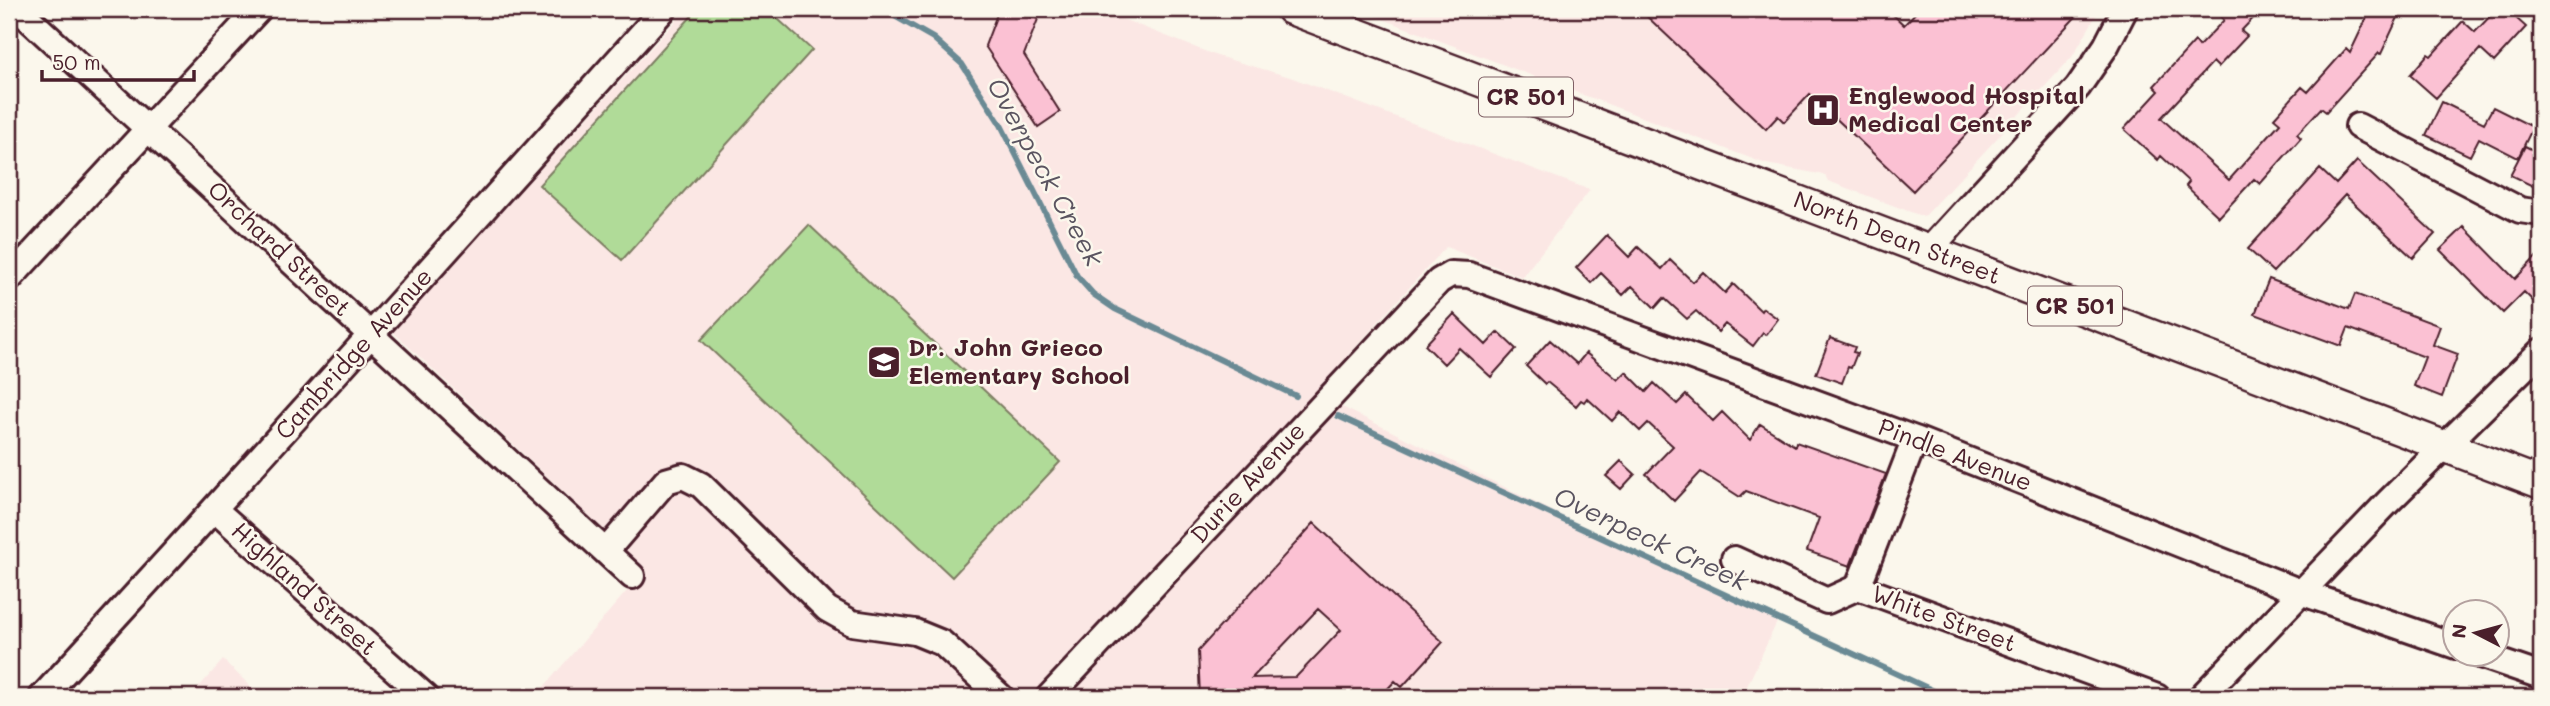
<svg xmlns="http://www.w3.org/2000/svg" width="2550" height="706" viewBox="0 0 2550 706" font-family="Mali,sans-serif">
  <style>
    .built { fill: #fbe7e4 }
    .green { fill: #b0db98; stroke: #7d7d62; stroke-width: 2 }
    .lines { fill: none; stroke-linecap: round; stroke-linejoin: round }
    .stream { stroke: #6a8a94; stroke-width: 6 }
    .building { fill: #fbc1d3; stroke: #4a1f2b; stroke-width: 2; fill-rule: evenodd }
    .minor-casing { stroke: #4a1f2b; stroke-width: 30 }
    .major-casing { stroke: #4a1f2b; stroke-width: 35 }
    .minor { stroke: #fbf7ec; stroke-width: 24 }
    .major { stroke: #fbf7ec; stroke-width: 30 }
    .labels { text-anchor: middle; stroke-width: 5; stroke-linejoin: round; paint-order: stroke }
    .shield { fill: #fbf7ec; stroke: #7f6065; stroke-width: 2 }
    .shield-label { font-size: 23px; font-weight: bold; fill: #4a1f2b }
    .poi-label { font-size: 24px; font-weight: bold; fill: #4a1f2b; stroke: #fbf7ec; text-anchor: start }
    .street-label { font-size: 24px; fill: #4a1f2b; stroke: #fbf7ec }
    .water-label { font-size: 26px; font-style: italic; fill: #5a5460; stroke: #fbf7ec }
  </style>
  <rect width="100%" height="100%" fill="#fbf7ec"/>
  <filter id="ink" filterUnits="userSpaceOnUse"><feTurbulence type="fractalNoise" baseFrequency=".0143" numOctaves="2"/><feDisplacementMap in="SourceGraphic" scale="14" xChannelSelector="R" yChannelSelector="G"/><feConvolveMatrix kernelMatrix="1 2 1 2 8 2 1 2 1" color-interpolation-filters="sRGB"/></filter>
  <g filter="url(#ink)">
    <path class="built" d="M687,9H1097L1217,56L1290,77L1590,190L1522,277L1446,247L1314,393L1777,622L1742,697H535L646,569L392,331Z
      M1356,9H2100L2072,57L1924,217L1828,181L1825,175L1766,164Z
      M223,660L262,697H190Z"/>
    <path class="green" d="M698,9H767L812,50L622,260L539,185Z
      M809,225L1060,462L952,577L701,340Z"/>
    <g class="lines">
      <path class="stream" d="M882,9L933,38L962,64L1001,125L1077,276L1093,294L1115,309L1296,396
        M1338,416L1947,697"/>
    </g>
    <path class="building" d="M999,9H1011L1038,19L1024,55L1060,112L1038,127L985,46Z
      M1639,9H1887L1904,25L1919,9H2083L1913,191L1810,94L1784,122L1778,116L1766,129Z
      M2212,9H2262L2241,31L2247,36L2218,67L2213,62L2161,118L2229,180L2280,123L2274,118L2302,87L2308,92L2346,49L2350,53L2371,9H2402L2381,54L2379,53L2326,112L2321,108L2297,134L2301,138L2260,184L2254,179L2219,217L2186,186L2189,182L2161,156L2158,160L2124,129L2159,91L2154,86L2195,41L2199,46L2224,20Z
      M2497,9H2506L2526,27L2494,62L2480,49L2436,98L2410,75L2428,54L2431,56L2463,21L2475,32Z
      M2442,102L2484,123L2493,107L2533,127L2518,158L2479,138L2470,156L2426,135Z
      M2525,146L2541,154V190L2510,175Z
      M2357,161L2435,234L2413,258L2345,195L2273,272L2248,249L2320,169L2336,184Z
      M2464,227L2515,279L2541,252V309L2524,292L2503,313L2440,250Z
      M1607,235L1629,257L1638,247L1662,269L1670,260L1693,282L1703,272L1725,293L1733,284L1761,311L1763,308L1778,319L1766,335L1763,333L1753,346L1725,324L1718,332L1696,311L1687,319L1664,298L1655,308L1632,286L1623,295L1601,273L1591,283L1576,268Z
      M2269,279L2349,309L2355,294L2440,326L2433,345L2458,354L2442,397L2414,386L2425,357L2348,328L2341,346L2255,314Z
      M1454,314L1486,345L1498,332L1516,349L1491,377L1459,348L1444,364L1425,345Z
      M1830,338L1855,347L1853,352L1857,353L1851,368L1848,367L1842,383L1816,374Z
      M1550,340L1577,364L1586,353L1618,380L1626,372L1646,392L1654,383L1677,404L1686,395L1713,421L1722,412L1750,440L1760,424L1795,446L1796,442L1886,474L1850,566L1807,551L1819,518L1746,491L1740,497L1701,472L1674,501L1646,474L1673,446L1648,423L1640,431L1620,412L1612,421L1587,398L1584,402L1581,400L1576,406L1547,382L1545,384L1526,366Z
      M1621,461L1635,474L1621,489L1606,476Z
      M1314,523L1443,642L1402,687L1395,681L1380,697H1200L1198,651ZM1318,609L1341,630L1296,677L1252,678Z"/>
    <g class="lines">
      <g class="minor-casing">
        <path id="minor" d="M18,9L632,576
          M2358,126L2520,210L2541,213
          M1928,251L2078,87L2106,46L2125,9
          M9,279L259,9
          M214,509L426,697
          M606,551L666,481L683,476L701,485L827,609L852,623L915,632L942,643L1001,697
          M1734,559L1827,601L1858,587L2157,697
          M1858,587L1915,439
          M2477,654L2541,676
          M42,697L214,509L664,9
          M1049,697L1439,281L1451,274L1469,275L1915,439L2303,593L2456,646
          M2201,697L2388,502L2541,351"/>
      </g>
      <g class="major-casing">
        <path id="major" d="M1291,9L2541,483"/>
      </g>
      <use href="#minor" class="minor"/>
      <use href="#major" class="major"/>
    </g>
  </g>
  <defs>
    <g id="hospital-square" transform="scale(1.75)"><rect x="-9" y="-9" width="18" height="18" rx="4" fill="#4a1f2b" stroke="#fbf7ec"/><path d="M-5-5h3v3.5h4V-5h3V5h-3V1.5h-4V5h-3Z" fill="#fff"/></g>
    <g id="school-square" transform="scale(1.75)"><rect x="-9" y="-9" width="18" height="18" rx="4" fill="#4a1f2b" stroke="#fbf7ec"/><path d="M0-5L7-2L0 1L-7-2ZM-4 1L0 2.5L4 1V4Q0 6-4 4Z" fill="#fff"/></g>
  </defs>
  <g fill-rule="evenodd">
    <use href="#hospital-square" x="1823" y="110"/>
    <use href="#school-square" x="884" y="362"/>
  </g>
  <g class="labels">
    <g class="shield">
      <rect x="1479" y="77.5" width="94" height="39" rx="5"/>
      <rect x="2028" y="286.5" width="94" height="39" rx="5"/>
    </g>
    <g class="shield-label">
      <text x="1526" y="105">CR 501</text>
      <text x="2075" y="314">CR 501</text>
    </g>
    <g class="poi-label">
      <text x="1848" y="104">Englewood Hospital<tspan x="1848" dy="28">Medical Center</tspan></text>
      <text x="908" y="356">Dr. John Grieco<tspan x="908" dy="28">Elementary School</tspan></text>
    </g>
    <g class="street-label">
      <text transform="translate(1897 238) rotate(21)" y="8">North Dean Street</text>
      <text transform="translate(279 249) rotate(43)" y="8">Orchard Street</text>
      <text transform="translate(354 354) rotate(-48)" y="8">Cambridge Avenue</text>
      <text transform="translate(1955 455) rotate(21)" y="8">Pindle Avenue</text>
      <text transform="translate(1248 483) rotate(-47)" y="8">Durie Avenue</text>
      <text transform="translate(304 589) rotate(42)" y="8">Highland Street</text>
      <text transform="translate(1944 619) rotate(20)" y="8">White Street</text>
    </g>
    <g class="water-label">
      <text transform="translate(1045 172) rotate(61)" y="9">Overpeck Creek</text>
      <text transform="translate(1651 539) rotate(25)" y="9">Overpeck Creek</text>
    </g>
  </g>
  <rect width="2550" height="706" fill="none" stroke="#fbf7ec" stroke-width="35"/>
  <rect x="18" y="18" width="2515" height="671" fill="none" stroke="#4a1f2b" stroke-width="2.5" filter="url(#ink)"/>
  <g transform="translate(2476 633) rotate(276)"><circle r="33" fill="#fbf7ec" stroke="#b4a19f" stroke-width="2"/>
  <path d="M0-5L12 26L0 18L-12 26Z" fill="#4a1f2b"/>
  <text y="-10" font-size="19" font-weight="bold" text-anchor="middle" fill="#4a1f2b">N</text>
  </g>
  <path d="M42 70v10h152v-10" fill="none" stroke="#4a1f2b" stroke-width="3.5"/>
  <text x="52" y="70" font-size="21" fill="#4a1f2b" stroke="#fbf7ec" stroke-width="5" paint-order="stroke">50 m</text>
</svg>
